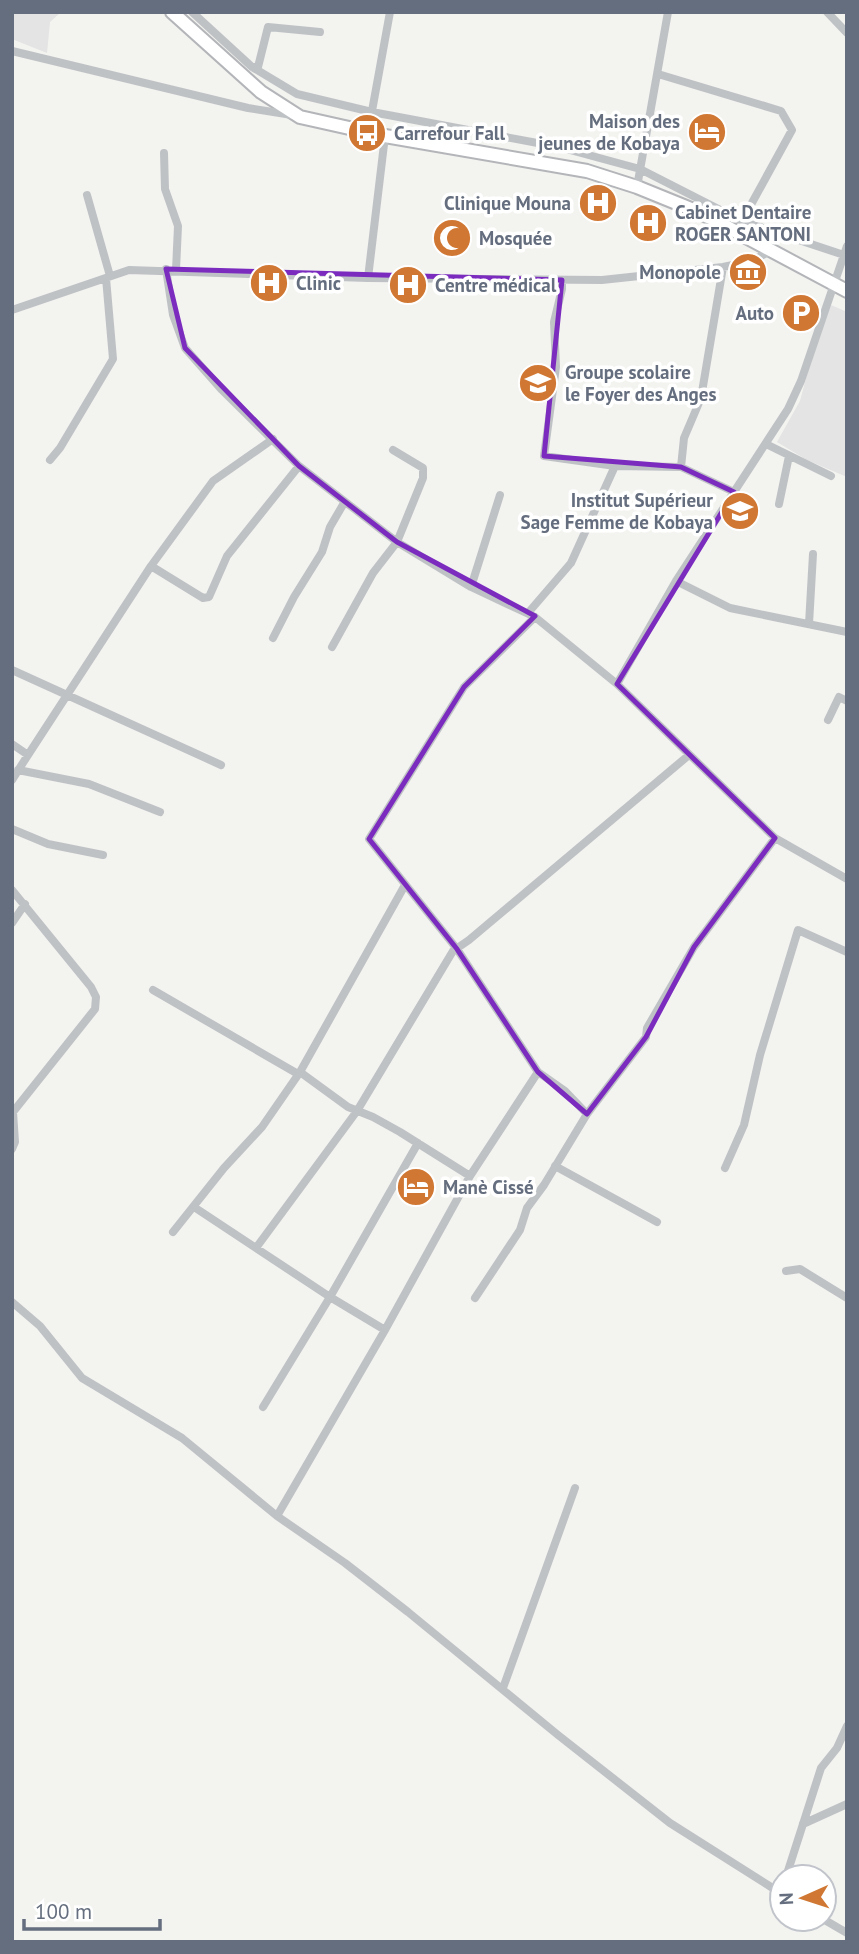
<svg xmlns="http://www.w3.org/2000/svg" width="859" height="1954" viewBox="0 0 859 1954" font-family="'PT Sans',sans-serif">
  <style>
    .built { fill: #e3e4e3 }
    .lines { fill: none; stroke-linecap: round; stroke-linejoin: round }
    .primary-casing { stroke: #b3b5b9; stroke-width: 16 }
    .minor { stroke: #bfc2c5; stroke-width: 8 }
    .primary { stroke: #fff; stroke-width: 12 }
    .marked { fill: none; stroke: #7b2cbf; stroke-width: 5; stroke-linejoin: round }
    .labels { text-anchor: middle; stroke-width: 7; stroke-linejoin: round; paint-order: stroke }
    .poi-label { font-size: 19px; font-weight: bold; fill: #656e7e; stroke: #fff; text-anchor: start }
  </style>
  <rect width="100%" height="100%" fill="#f3f3f0"/>
  <path class="built" d="M12,12H61L50,22L47,53L12,39Z
    M831,305L847,312V477L807,460L777,442L800,401L812,356Z"/>
  <g class="lines">
    <g class="primary-casing">
      <path id="primary" d="M172,12L261,92L300,117L385,136L587,171L637,187L701,213L847,291"/>
    </g>
    <path class="minor" d="M192,12L252,67L297,94L372,112L559,147L640,169L742,221L844,255
      M827,12L847,33
      M12,51L248,108L292,115
      M252,67H258L268,27L320,32
      M658,74L781,111L792,130L742,221
      M368,133L390,12
      M164,153L165,189L178,226L176,270
      M637,187L668,12
      M87,195L110,276
      M166,269L173,315L185,348L222,390L299,466L397,542L471,587L535,617L617,684L775,838L847,879
      M368,278L385,136
      M562,280V289L554,322L556,367L544,456L615,466L681,467L734,492
      M12,310L129,270L368,278L602,280L723,267L752,261L772,250
      M766,444L831,476
      M50,460L60,448L113,359L106,278
      M681,467L684,438L701,398L723,267
      M779,504L789,456
      M151,566L203,598L209,597L227,556L299,466
      M676,581L730,608L847,632
      M471,587L500,495
      M528,613L571,563L615,466
      M535,617L464,687L369,839L457,949L538,1072
      M809,624L813,554
      M273,638L294,597L322,552L330,527L344,503
      M332,647L373,573L397,542L423,478V468L393,450
      M12,670L221,765
      M617,684L676,581L788,409L801,381L847,246
      M828,720L839,697L847,701
      M12,744L28,755L12,780
      M28,755L151,566L213,481L273,439
      M18,770L89,784L160,812
      M12,829L48,844L103,855
      M12,890L91,987L96,997L95,1009L13,1112L15,1142L12,1149
      M12,923L25,904
      M153,990L298,1074
      M300,1072L405,885
      M555,1166L657,1222
      M725,1168L744,1125L760,1055L798,930L847,952
      M194,1207L330,1297L385,1330
      M173,1232L224,1168L262,1127L300,1072L348,1107L373,1117L400,1132L470,1176L538,1072L565,1091L587,1114
      M256,1248L357,1111L453,951L469,940L689,755
      M786,1271L800,1269L847,1298
      M475,1298L520,1230L527,1208L544,1185L587,1114L646,1037L647,1028L694,947L775,838
      M12,1302L40,1326L82,1378L182,1438L277,1516L345,1563L408,1612L558,1735L670,1823L782,1894
      M263,1407L330,1297L418,1143
      M277,1516L385,1330L470,1176
      M503,1688L575,1488
      M803,1824L847,1804
      M786,1877L821,1768L837,1748L847,1726
      M823,1919L847,1933"/>
    <use href="#primary" class="primary"/>
  </g>
  <path class="marked" d="M166,269L562,280L544,456L681,467L734,492L617,684L775,838L694,947L646,1037L587,1114L538,1072L457,949L369,839L464,687L535,616L397,542L299,466L185,348Z"/>
  <defs>
    <g id="hotel-disc" transform="scale(2.0125)"><circle r="9.5" fill="#d07833" stroke="#fff"/><path d="M-6-4.5h1.5V1H6V5H4.5V3h-9V5H-6ZM-4 0a1.8 1.8 0 1 1 3.6 0ZM.5 0V-2.5h3Q6-2.5 6 0Z" fill="#fff"/></g>
    <g id="bus-disc" transform="scale(2.0125)"><circle r="9.5" fill="#d07833" stroke="#fff"/><path d="M-5-6H5V4H4V6H2V4H-2V6H-4V4H-5ZM-3.5-4V0h7V-4ZM-3.5 1.2v1.5H-2V1.2ZM2 1.2v1.5H3.5V1.2Z" fill="#fff"/></g>
    <g id="hospital-disc" transform="scale(2.0125)"><circle r="9.5" fill="#d07833" stroke="#fff"/><path d="M-5-5h3v3.5h4V-5h3V5h-3V1.5h-4V5h-3Z" fill="#fff"/></g>
    <g id="mosque-disc" transform="scale(2.0125)"><circle r="9.5" fill="#d07833" stroke="#fff"/><path d="M3.5-4.9A6 6 0 1 0 3.5 4.9A5 5 0 1 1 3.5-4.9Z" fill="#fff"/></g>
    <g id="museum-disc" transform="scale(2.0125)"><circle r="9.5" fill="#d07833" stroke="#fff"/><path d="M0-6L6-3V-2H-6V-3ZM-5-1h2V3h-2ZM-1-1h2V3h-2ZM3-1h2V3H3ZM-6 4H6V6H-6Z" fill="#fff"/></g>
    <g id="parking-disc" transform="scale(2.0125)"><circle r="9.5" fill="#d07833" stroke="#fff"/><path d="M-3.5-5.5H1a3.5 3.5 0 0 1 0 7H-1V5.5H-3.5ZM-1-3.4V-.6H.8a1.4 1.4 0 0 0 0-2.8Z" fill="#fff"/></g>
    <g id="school-disc" transform="scale(2.0125)"><circle r="9.5" fill="#d07833" stroke="#fff"/><path d="M0-5L7-2L0 1L-7-2ZM-4 1L0 2.5L4 1V4Q0 6-4 4Z" fill="#fff"/></g>
    <g id="university-disc" transform="scale(2.0125)"><circle r="9.5" fill="#d07833" stroke="#fff"/><path d="M0-5L7-2L0 1L-7-2ZM-4 1L0 2.5L4 1V4Q0 6-4 4Z" fill="#fff"/></g>
  </defs>
  <g fill-rule="evenodd">
    <use href="#hotel-disc" x="707" y="132"/>
    <use href="#bus-disc" x="367" y="133"/>
    <use href="#hospital-disc" x="598" y="203"/>
    <use href="#hospital-disc" x="648" y="223"/>
    <use href="#mosque-disc" x="452" y="238"/>
    <use href="#museum-disc" x="748" y="272"/>
    <use href="#hospital-disc" x="269" y="283"/>
    <use href="#hospital-disc" x="408" y="285"/>
    <use href="#parking-disc" x="801" y="313"/>
    <use href="#school-disc" x="538" y="383"/>
    <use href="#university-disc" x="740" y="511"/>
    <use href="#hotel-disc" x="416" y="1187"/>
  </g>
  <g class="labels">
    <g class="poi-label">
      <text x="680" y="128" text-anchor="end">Maison des<tspan x="680" dy="22">jeunes de Kobaya</tspan></text>
      <text x="394" y="140">Carrefour Fall</text>
      <text x="571" y="210" text-anchor="end">Clinique Mouna</text>
      <text x="675" y="219">Cabinet Dentaire<tspan x="675" dy="22">ROGER SANTONI</tspan></text>
      <text x="479" y="245">Mosquée</text>
      <text x="721" y="279" text-anchor="end">Monopole</text>
      <text x="296" y="290">Clinic</text>
      <text x="435" y="292">Centre médical</text>
      <text x="774" y="320" text-anchor="end">Auto</text>
      <text x="565" y="379">Groupe scolaire<tspan x="565" dy="22">le Foyer des Anges</tspan></text>
      <text x="713" y="507" text-anchor="end">Institut Supérieur<tspan x="713" dy="22">Sage Femme de Kobaya</tspan></text>
      <text x="443" y="1194">Manè Cissé</text>
    </g>
  </g>
  <rect width="859" height="1954" fill="none" stroke="#656e7e" stroke-width="28"/>
  <g transform="translate(803 1898) rotate(267)"><circle r="33" fill="#ffffff" stroke="#c1c5cb" stroke-width="2"/>
  <path d="M0-5L12 26L0 18L-12 26Z" fill="#d07833"/>
  <text y="-10" font-size="19" font-weight="bold" text-anchor="middle" fill="#656e7e">N</text>
  </g>
  <path d="M24 1919v10h136v-10" fill="none" stroke="#656e7e" stroke-width="3.5"/>
  <text x="35" y="1919" font-size="21" fill="#656e7e" stroke="#ffffff" stroke-width="5" paint-order="stroke">100 m</text>
</svg>
